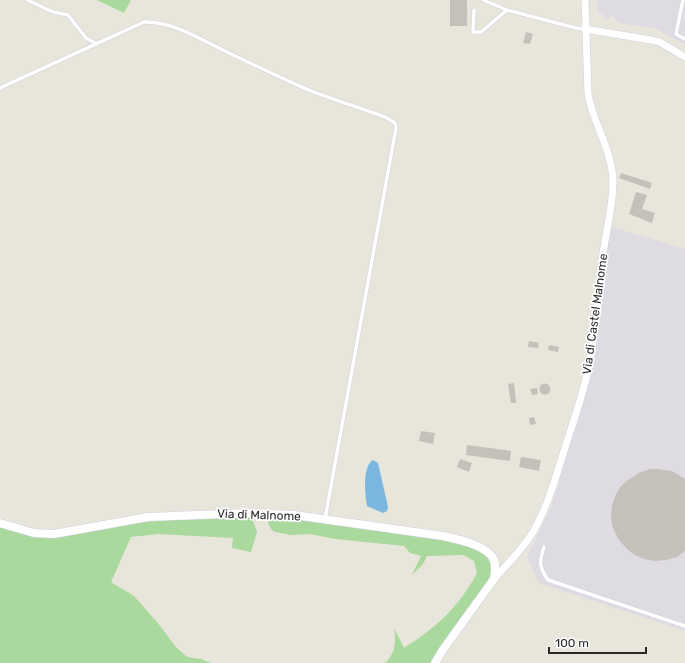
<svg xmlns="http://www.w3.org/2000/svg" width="685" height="663" viewBox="0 0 685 663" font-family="Rubik,sans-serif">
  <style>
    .industrial { fill: #dedbe2 }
    .green { fill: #aad99e }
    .water { fill: #7ab6de }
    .building { fill: #c4c1bb }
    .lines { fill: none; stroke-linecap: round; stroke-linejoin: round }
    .service-casing { stroke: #d1d1df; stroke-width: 4.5 }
    .minor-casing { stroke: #d1d1df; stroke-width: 8 }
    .tertiary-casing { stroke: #d1d1df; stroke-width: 9 }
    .service { stroke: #fff; stroke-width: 3.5 }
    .minor { stroke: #fff; stroke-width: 7 }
    .tertiary { stroke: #fff; stroke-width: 8 }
    .labels { text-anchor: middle; stroke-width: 3.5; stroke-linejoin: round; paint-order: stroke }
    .street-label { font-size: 12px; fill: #282828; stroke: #fff }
  </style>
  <rect width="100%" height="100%" fill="#e8e5db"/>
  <path class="industrial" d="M597,0H685V44L654,28L618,23L613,16L606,19L598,10Z
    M609,226L685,249V631L539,583L527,557L552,505L591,372Z"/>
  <path class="green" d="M97,0H131L124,13Z
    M251,515L257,532L251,552L232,548L233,538L158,534L131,537L111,582L134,596L157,622L176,647L187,657L201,659L211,663H0V526L30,535L163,520Z
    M269,517L313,520L459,543L484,553L490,560L492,572L491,580L431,663H385C396,653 396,641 394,628L404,648C437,627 458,608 477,573L474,561L464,555L427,556L423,564L412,575L421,556L410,553L404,546L335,539L310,534L291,535L275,532L271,529L268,523Z"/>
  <path class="water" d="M373,460L378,463L388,507L387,511L383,513L367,506C365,494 362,467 373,460Z"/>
  <path class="building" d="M450,0H467V26H450Z
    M526,32L533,34L530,44L523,43Z
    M621,173L652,183L650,189L619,178Z
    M636,192L647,195L642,209L655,213L652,223L629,214Z
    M529,341L539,343L538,348L528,347Z
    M549,345L559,347L558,352L548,350Z
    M514,383L516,403H511L508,384Z
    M539.5 389a5.5 5.5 0 1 1 11 0a5.5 5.5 0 1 1-11 0Z
    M537,388L538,394L532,395L530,389Z
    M534,417L536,424L530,425L529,418Z
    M421,431L435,433L433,444L419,441Z
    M467,445L511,451L510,461L466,455Z
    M521,457L541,460L539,471L519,467Z
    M460,459L472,463L469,472L457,467Z
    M650,469H658L672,471L685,479V551L677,557L666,560L655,561L644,559L635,555L627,549L619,540L613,528L611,519L612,505L616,494L621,486L628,480L639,473Z"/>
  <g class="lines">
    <g class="service-casing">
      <path id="service" d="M27,0L53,12L68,15L86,38L97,44
        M483,0L507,10L576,28L585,29
        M683,0L676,34L685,39
        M474,10L473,32H481L507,10
        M0,88L144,22C174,21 203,41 229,53C254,65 279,77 304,88C330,99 358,107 385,117L395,123L396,128L325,519
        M544,547C539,562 539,567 548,580L685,626"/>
    </g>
    <g class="minor-casing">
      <path id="minor" d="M585,29L651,40L660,42L685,57
        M494,579C507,564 523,549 533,532C547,508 555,480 563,454C572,425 583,396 589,366C596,332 598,296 602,261C605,235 613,208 613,181C612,150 593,123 588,94L585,0"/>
    </g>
    <g class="tertiary-casing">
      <path id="tertiary" d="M0,523L34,533L54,534L148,517L250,513L294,515L443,536C457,539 487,545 494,560C496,566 495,573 494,579L442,651L435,663"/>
    </g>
    <use href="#service" class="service"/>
    <use href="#minor" class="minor"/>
    <use href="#tertiary" class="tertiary"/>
  </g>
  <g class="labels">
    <g class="street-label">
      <text transform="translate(595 314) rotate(-82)" y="4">Via di Castel Malnome</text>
      <text transform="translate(259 515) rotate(2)" y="4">Via di Malnome</text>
    </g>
  </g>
  <path d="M549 647v6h97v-6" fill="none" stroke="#282828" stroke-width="2"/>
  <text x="555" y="647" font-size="12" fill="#282828" stroke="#ffffff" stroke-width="3" paint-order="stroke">100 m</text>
</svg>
